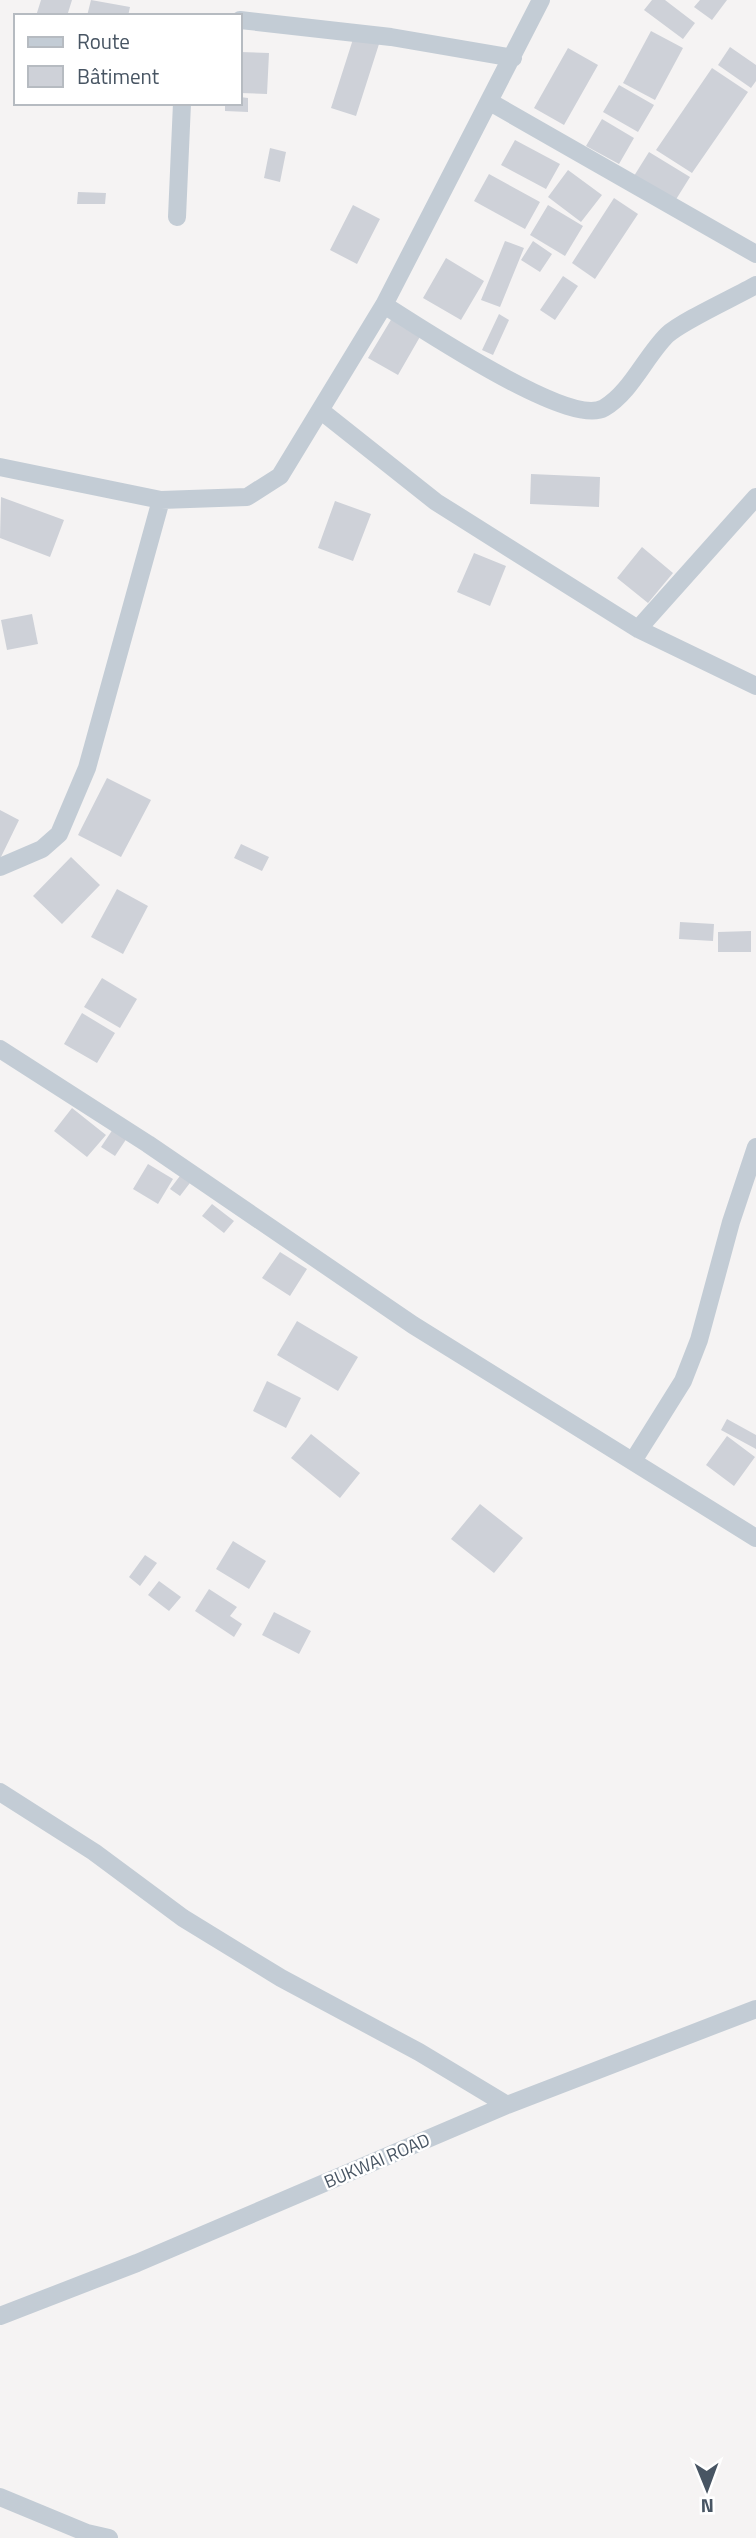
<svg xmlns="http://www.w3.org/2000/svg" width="756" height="2538" viewBox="0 0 756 2538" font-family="'Titillium Web',sans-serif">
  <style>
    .building { fill: #ced1d8 }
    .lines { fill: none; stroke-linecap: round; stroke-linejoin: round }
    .minor { stroke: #c3ccd5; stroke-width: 18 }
    .labels { text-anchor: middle; stroke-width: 5; stroke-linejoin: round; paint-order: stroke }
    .street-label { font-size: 18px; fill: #485563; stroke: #fff }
  </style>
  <rect width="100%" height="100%" fill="#f5f3f3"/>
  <path class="building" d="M41,0H72L67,16H36Z
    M91,0L130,7L128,16H87Z
    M652,0H665L695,23L683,39L644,10Z
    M700,0H727L712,20L694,7Z
    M651,31L683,48L655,100L623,83Z
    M354,36L379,44L356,116L331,108Z
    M730,47L756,65V81L751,88L718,65Z
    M568,48L598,65L564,125L534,108Z
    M240,52L269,53L267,94L240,93Z
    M712,68L748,92L692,173L656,150Z
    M619,85L654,105L638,132L603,112Z
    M240,97L248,98V112L225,111V103H240Z
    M602,119L634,138L619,164L586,146Z
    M515,140L560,164L546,189L501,165Z
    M270,148L286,152L280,182L264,178Z
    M649,152L690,177L675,201L634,176Z
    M568,170L602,195L581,222L548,197Z
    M489,174L540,202L525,229L474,201Z
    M78,192L106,193L105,204H77Z
    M614,198L638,214L595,279L572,263Z
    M353,205L380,219L357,264L330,250Z
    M548,205L583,226L565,256L530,235Z
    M505,241L524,248L500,307L481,300Z
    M533,241L552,254L540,272L521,260Z
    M446,258L484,281L461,320L423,298Z
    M563,276L578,286L555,320L540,310Z
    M499,314L509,320L493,355L482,350Z
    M392,318L421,335L398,375L368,358Z
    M531,474L600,477L599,507L530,504Z
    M1,497L64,520L50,557L0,538Z
    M335,501L371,514L353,561L318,548Z
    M642,547L673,573L648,603L617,578Z
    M474,553L506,566L490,606L457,592Z
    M32,614L38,644L7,650L1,620Z
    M107,778L151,800L121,857L78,835Z
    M0,810L19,820L0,859Z
    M241,844L269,857L262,871L234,858Z
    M71,857L100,885L62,924L33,896Z
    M117,889L148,906L123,954L91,937Z
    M680,922L714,924L713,941L679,939Z
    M751,931V952H718V932Z
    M102,978L137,999L120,1028L84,1007Z
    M82,1013L115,1033L97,1063L64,1044Z
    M72,1108L106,1135L87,1157L54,1131Z
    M117,1123L131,1132L115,1156L101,1147Z
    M148,1164L173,1179L158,1204L133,1189Z
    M186,1168L196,1175L180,1196L170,1189Z
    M212,1204L234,1221L224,1233L202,1216Z
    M280,1252L307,1269L290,1296L262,1278Z
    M297,1321L358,1357L338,1391L277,1355Z
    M267,1381L301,1398L286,1428L253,1411Z
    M727,1419L756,1435V1449L721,1430Z
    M311,1434L360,1473L340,1498L291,1458Z
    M727,1436L755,1457L734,1486L706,1465Z
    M480,1504L523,1538L494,1573L451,1539Z
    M233,1541L266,1561L249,1589L216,1569Z
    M145,1555L157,1563L140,1586L129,1577Z
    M159,1581L181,1597L169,1611L148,1595Z
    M209,1589L237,1607L230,1616L242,1624L234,1637L195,1611Z
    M274,1612L311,1631L299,1654L262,1635Z"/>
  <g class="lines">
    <path class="minor" d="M240,20L391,37L513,58
      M490,102L756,254
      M177,217L182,103
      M384,305C420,327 569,428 604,408C631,392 645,357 667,335C682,321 735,297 756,285
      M320,410L436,502L638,629L756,686
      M0,467L161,500
      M638,629L756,497
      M0,867L42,849L59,834L87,768L161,500L247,497L280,476L384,305L541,0
      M0,1049L148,1144L413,1325L756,1538
      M633,1461L683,1381L699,1340L731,1222L756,1147
      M0,1792L94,1852L183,1918L281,1978L419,2052L507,2105
      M0,2316L137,2263L507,2105L756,2009
      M0,2497L87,2533L109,2538"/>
  </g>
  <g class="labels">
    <g class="street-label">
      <text transform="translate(377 2161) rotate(-23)" y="6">BUKWAI ROAD</text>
    </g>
  </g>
  <rect x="14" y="14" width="228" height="91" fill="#ffffff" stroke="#b6bbc1" stroke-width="2"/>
  <rect x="28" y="37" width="35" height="10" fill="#c3ccd5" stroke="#b6bbc1" stroke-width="2"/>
  <text x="77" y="49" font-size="21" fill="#485563">Route</text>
  <rect x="28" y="66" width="35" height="21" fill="#ced1d8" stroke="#b6bbc1" stroke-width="2"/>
  <text x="77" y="84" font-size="21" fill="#485563">Bâtiment</text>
  <g transform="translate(707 2489) rotate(179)" stroke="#ffffff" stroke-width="5" paint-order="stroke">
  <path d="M0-5L12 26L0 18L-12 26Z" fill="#485563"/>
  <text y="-10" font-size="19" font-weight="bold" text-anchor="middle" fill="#485563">N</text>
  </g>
</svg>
